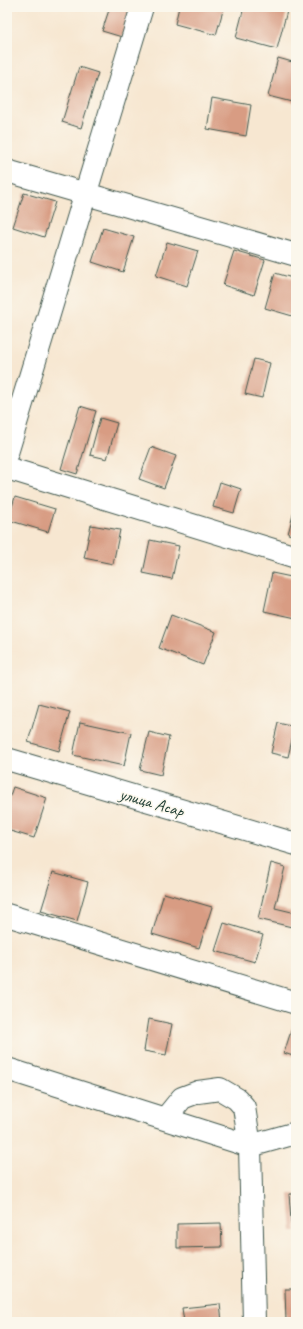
<svg xmlns="http://www.w3.org/2000/svg" width="303" height="1329" viewBox="0 0 303 1329" font-family="Caveat,sans-serif">
  <style>
    .building { fill: #d89c83 }
    .lines { fill: none; stroke-linecap: round; stroke-linejoin: round }
    .minor-casing { stroke: #3f564c; stroke-width: 24 }
    .minor { stroke: #fff; stroke-width: 22 }
    .labels { text-anchor: middle; stroke-width: 3; stroke-linejoin: round; paint-order: stroke }
    .street-label { font-size: 17px; fill: #1f3d34; stroke: #fbf7ec }
  </style>
  <rect width="100%" height="100%" fill="#fbf7ec"/>
  <filter id="ink" filterUnits="userSpaceOnUse"><feTurbulence type="fractalNoise" baseFrequency=".025" numOctaves="2"/><feDisplacementMap in="SourceGraphic" scale="8" xChannelSelector="R" yChannelSelector="G"/><feConvolveMatrix kernelMatrix="1 2 1 2 8 2 1 2 1" color-interpolation-filters="sRGB"/></filter>
  <filter id="wash" filterUnits="userSpaceOnUse"><feTurbulence type="fractalNoise" baseFrequency=".012" numOctaves="4" result="noise"/><feDisplacementMap in="SourceGraphic" scale="16" xChannelSelector="R" yChannelSelector="G"/><feGaussianBlur stdDeviation="0.9" result="paint"/><feColorMatrix in="noise" values="0 0 0 0 0 0 0 0 0 0 0 0 0 0 0 0 0 1.4 0 .05"/><feComposite in="paint" operator="in"/></filter>
  <g filter="url(#wash)">
    <rect width="100%" height="100%" fill="#f7e7d1"/>
    <g id="blocks">
      <path class="building" d="M110,7H131L122,37L102,31Z
        M179,7H224L216,35L175,24Z
        M244,7H271L287,11L277,49L236,38Z
        M278,58L296,63V103L268,96Z
        M79,67L98,73L81,128L62,122Z
        M212,98L251,105L246,136L207,129Z
        M24,193L55,202L44,237L13,227Z
        M103,228L134,237L123,272L92,262Z
        M167,242L198,251L187,286L156,276Z
        M234,251L265,260L254,295L223,285Z
        M275,273L296,279V317L265,308Z
        M254,359L270,363L262,398L245,394Z
        M80,406L96,411L77,474L61,469Z
        M100,418L117,423L107,459L90,455Z
        M151,447L176,456L164,488L139,479Z
        M220,482L241,489L234,513L213,507Z
        M15,497L55,509L48,532L8,520Z
        M294,511L296,512V536L288,534Z
        M91,525L120,530L113,564L84,558Z
        M150,540L179,546L172,579L143,573Z
        M272,573L296,578V618L264,611Z
        M171,615L216,632L203,665L159,648Z
        M39,704L70,712L59,751L28,742Z
        M80,722L131,733L124,766L73,755Z
        M278,723L295,727L288,757L271,753Z
        M149,732L169,737L161,775L140,770Z
        M13,787L47,798L34,838L7,830V804Z
        M271,863L285,867L275,908L296,913V928L258,919Z
        M53,872L88,882L77,921L41,911Z
        M164,893L212,907L199,948L152,934Z
        M224,923L263,935L255,962L215,951Z
        M149,1019L172,1024L166,1055L144,1051Z
        M293,1025L296,1026V1057L284,1053Z
        M289,1194H296V1231H292Z
        M221,1223L222,1247L177,1248V1224Z
        M285,1289H296V1322H286Z
        M220,1304L222,1322H184L182,1308Z"/>
    </g>
  </g>
  <g filter="url(#ink)">
    <use href="#blocks" fill-opacity="0" stroke="#3f564c" stroke-width="1"/>
    <g class="lines">
      <g class="minor-casing">
        <path id="minor" d="M7,171L296,255
          M7,453L142,7
          M7,468L296,557
          M7,759L296,844
          M7,915L296,1003
          M7,1069L250,1146L296,1133
          M165,1119L182,1098L198,1092L220,1089L237,1099L244,1107L250,1146L254,1322"/>
      </g>
      <use href="#minor" class="minor"/>
    </g>
  </g>
  <g class="labels">
    <g class="street-label">
      <text transform="translate(152 802) rotate(16)" y="6">улица Асар</text>
    </g>
  </g>
  <rect width="303" height="1329" fill="none" stroke="#fbf7ec" stroke-width="24"/>
</svg>
